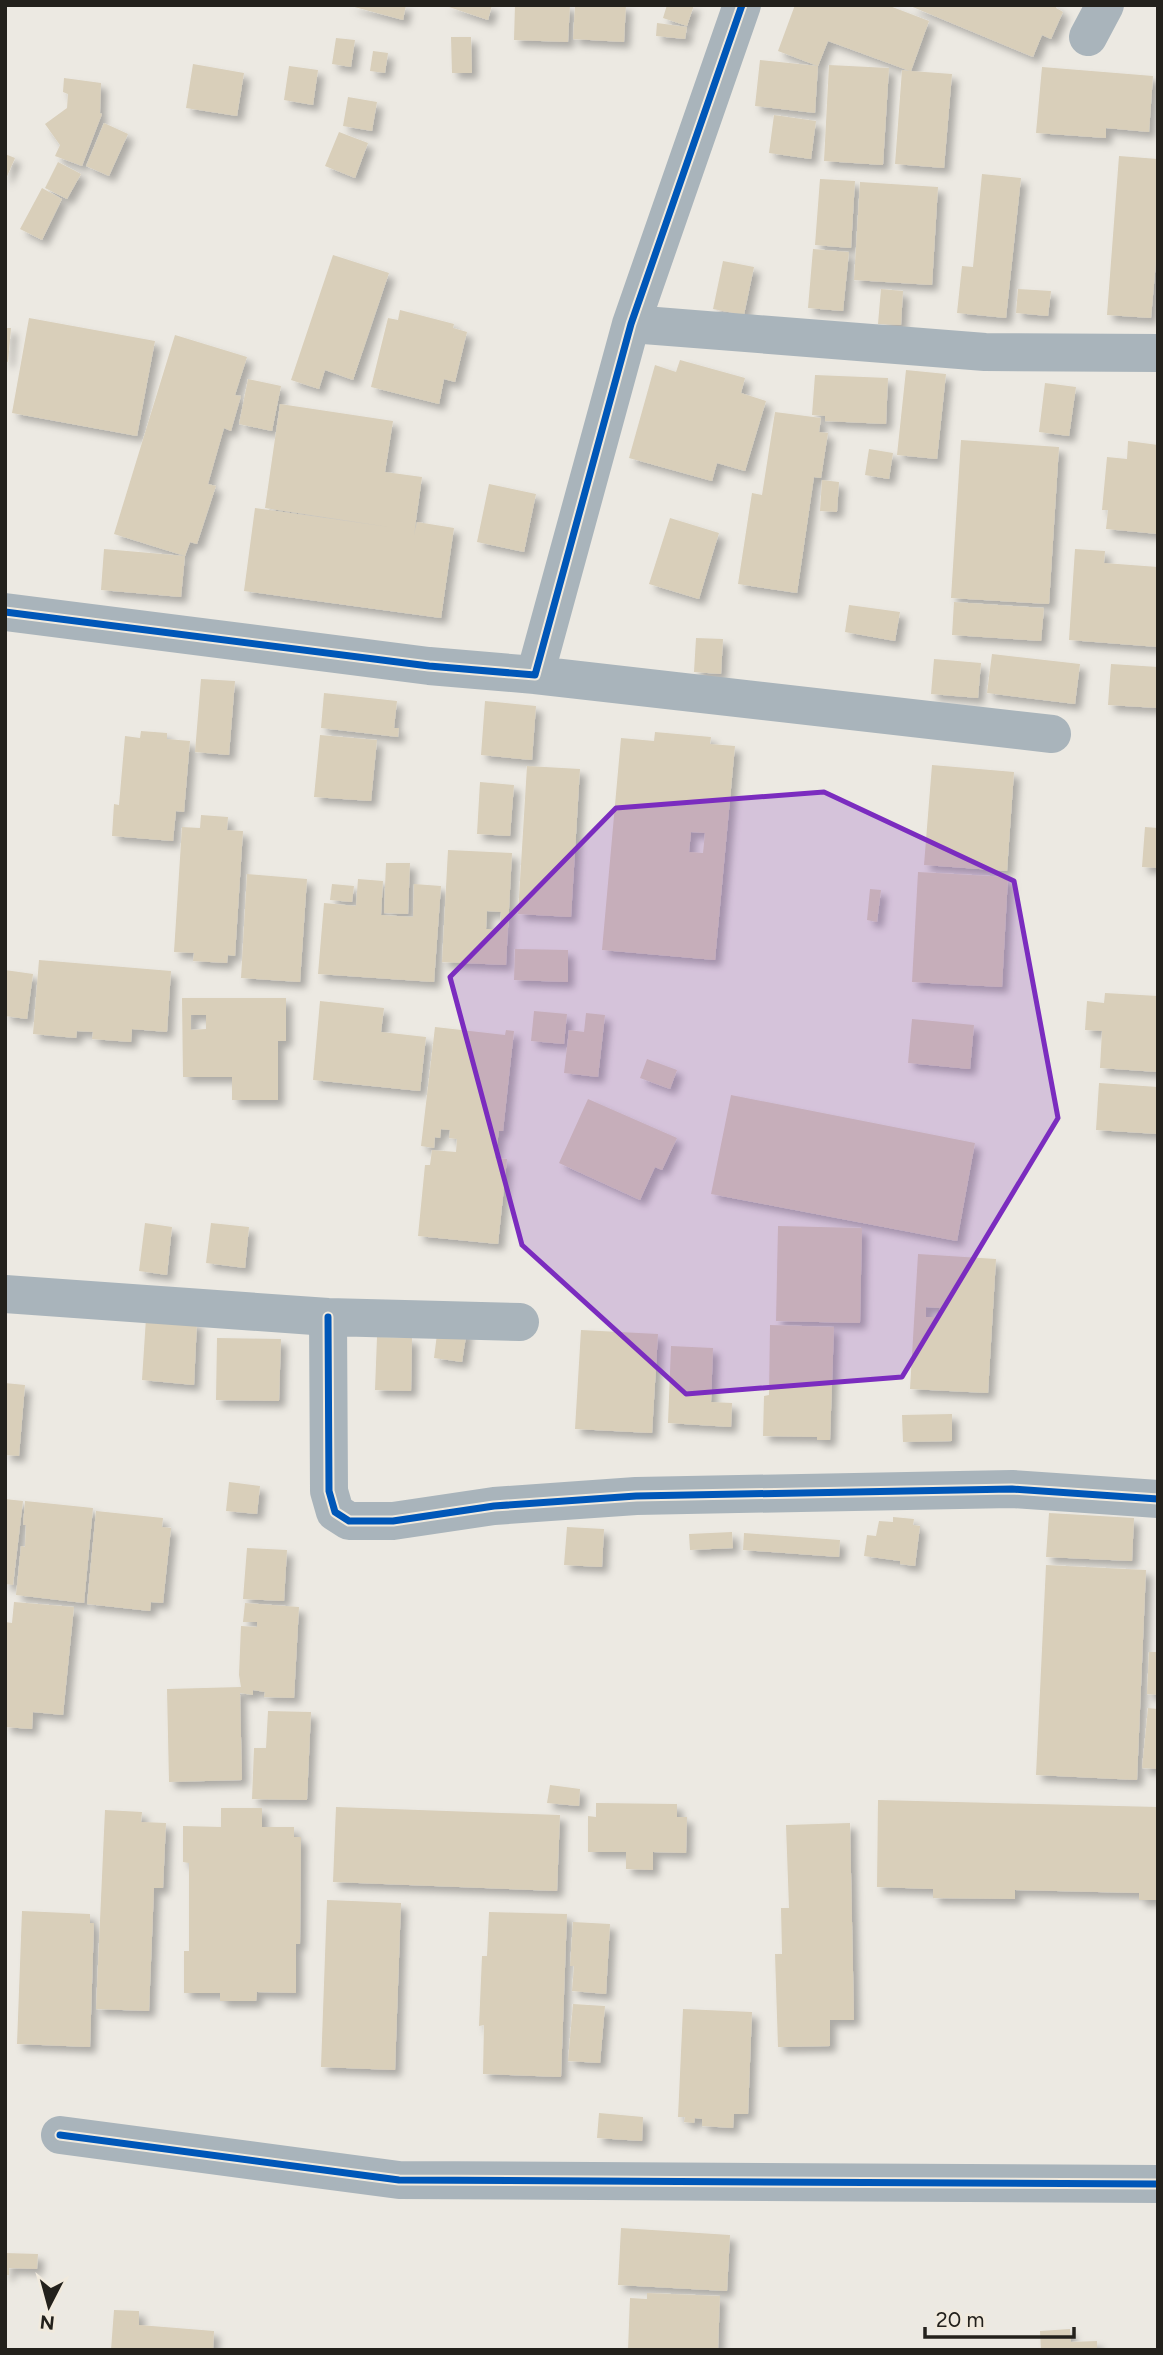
<svg xmlns="http://www.w3.org/2000/svg" width="1163" height="2355" viewBox="0 0 1163 2355" font-family="Figtree,sans-serif">
  <style>
    .building { fill: #d9cfba; fill-rule: evenodd; filter: url(#shadow) }
    .lines { fill: none; stroke-linecap: round; stroke-linejoin: round }
    .minor { stroke: #a9b4bb; stroke-width: 38 }
    .cycleway-casing { stroke: #f1eadd; stroke-width: 11 }
    .cycleway { stroke: #0057b8; stroke-width: 7 }
    .marked { fill: #7b2cbf; fill-opacity: 0.2; stroke: #7b2cbf; stroke-width: 5; stroke-linejoin: round }
  </style>
  <defs>
    <filter id="shadow"><feDropShadow dx="6" dy="6" stdDeviation="3.5" flood-color="#0004"/></filter>
  </defs>
  <rect width="100%" height="100%" fill="#ece9e2"/>
  <path class="building" d="M347,5H406L403,20Z
    M443,5H492L488,20Z
    M515,5H570L568,42L514,40Z
    M575,5H626L624,42L573,39Z
    M667,5H694L687,26L663,18Z
    M795,5H887L929,21L911,71L952,74L944,168L895,164L902,70L910,71L828,41L818,66L815,113L755,106L760,60L818,66L778,51Z
    M908,5H1057L1056,8L1063,12L1051,39L1042,35L1033,57Z
    M657,23L687,27L685,39L656,36Z
    M451,37H471L472,73H452Z
    M336,38L355,40L351,67L332,64Z
    M373,51L388,53L385,73L370,71Z
    M193,64L244,73L237,116L186,108Z
    M829,65L889,68L883,165L824,161Z
    M289,66L318,70L313,105L284,100Z
    M1042,67L1153,76L1149,132L1106,128V138L1036,133Z
    M64,78L101,83L100,113L102,114L82,166L55,156L60,145L45,124L67,108L68,94L63,92Z
    M348,97L377,102L372,131L343,126Z
    M774,115L816,121L811,159L769,153Z
    M104,123L128,134L109,176L86,166Z
    M339,132L368,143L355,178L325,166Z
    M5,154L15,158L5,181Z
    M1119,156L1158,159V239L1151,318L1107,315Z
    M58,162L81,174L67,199L45,188Z
    M982,174L1021,178L1006,318L957,313L962,266L973,267Z
    M820,179L855,181L851,248L815,245Z
    M860,182L938,187L932,285L854,280Z
    M42,188L62,199L42,240L20,229Z
    M813,249L849,252L843,311L808,308Z
    M333,255L389,273L353,380L325,370L319,389L291,380Z
    M723,261L754,267L744,315L713,309Z
    M881,289L903,291L901,325L878,324Z
    M1018,289L1051,291L1048,316L1016,313Z
    M400,310L454,324L453,328L467,332L455,382L444,379L439,404L371,387L388,318L398,320Z
    M29,318L155,341L137,436L12,413Z
    M5,328H11L8,362L5,361Z
    M175,335L247,357L235,395L241,396L231,431L224,428L208,484L216,486L197,544L190,542L185,556L181,597L101,590L104,549L185,556L114,534Z
    M680,360L745,378L741,393L766,401L745,471L717,463L712,481L629,458L655,365L676,372Z
    M906,370L946,374L937,459L897,455Z
    M815,375L888,378L886,424L825,421V416L812,415Z
    M248,379L281,386L272,431L239,424Z
    M1045,383L1076,387L1069,436L1039,432Z
    M280,404L393,421L385,472L422,477L414,535L417,522L454,528L441,618L244,591L255,508L389,527L265,508Z
    M775,412L821,418L819,432L828,433L821,478L814,477L797,593L738,584L752,493L762,495Z
    M961,440L1059,447L1049,604L951,598Z
    M1128,441L1158,445V534L1106,529L1108,510H1102L1107,457L1127,459Z
    M869,449L893,453L889,479L865,475Z
    M822,480L839,482L837,512L820,511Z
    M489,484L536,494L524,552L477,542Z
    M670,518L719,533L699,599L649,584Z
    M1075,549L1105,551L1104,563L1158,567V647L1069,640Z
    M954,602L1044,608L1041,641L952,635Z
    M849,605L900,612L895,641L845,632Z
    M696,638L723,639L721,674L694,672Z
    M992,654L1080,664L1075,704L987,693Z
    M934,659L981,663L978,698L931,694Z
    M1111,664L1158,667V708L1108,705Z
    M201,679L235,681L229,755L195,752Z
    M324,693L397,701L394,728H399L398,737L321,728Z
    M485,701L536,706L532,760L481,755Z
    M141,731L167,733V739L190,741L184,812L176,811L173,841L112,836L114,804L119,805L125,736L140,738Z
    M655,732L711,737L710,744L735,746L715,960L602,950L621,738L654,741ZM691,832L705,833L703,853L689,852Z
    M320,735L377,740L371,801L314,797Z
    M932,765L1014,772L1007,871L924,865Z
    M527,766L580,769L571,917L518,914Z
    M480,782L514,785L510,836L477,834Z
    M201,815L228,817L227,830L243,831L235,956L228,955L227,963L193,961L194,953L174,952L182,827L200,828Z
    M1145,827L1158,828V868L1142,867Z
    M448,850L512,853L506,965L442,962ZM487,911L501,912L500,929H486Z
    M386,863H410L408,914L384,913Z
    M918,872L1008,877L1002,987L912,982Z
    M247,874L307,879L300,982L241,978Z
    M358,879L383,881L381,915L413,917L414,884L441,886L434,982L318,974L324,903L356,906Z
    M332,884L354,886L352,902L330,900Z
    M870,889L881,890L877,922L867,920Z
    M515,949L568,950V982L514,980Z
    M39,960L171,971L167,1032L132,1029L131,1042L92,1039L93,1032L77,1031L76,1038L33,1034Z
    M5,970L33,974L27,1019L5,1016Z
    M1105,993L1158,996V1072L1100,1068L1102,1031L1085,1030L1087,1001L1104,1003Z
    M182,998H286V1041H278V1100H232V1077H183ZM191,1015H206V1029L191,1030Z
    M320,1001L384,1008L381,1032L426,1037L420,1091L313,1080Z
    M534,1011L567,1014L564,1044L531,1041Z
    M586,1013L605,1015L598,1077L564,1073L569,1030L584,1032Z
    M912,1019L974,1025L970,1069L908,1063Z
    M435,1027L505,1035L506,1030L514,1031L503,1131H499L495,1158L507,1159L498,1244L418,1236L425,1165H430L432,1150L456,1152L457,1139L449,1138L450,1130L441,1129L440,1138L435,1137L434,1148L421,1146Z
    M647,1059L677,1070L670,1089L640,1078Z
    M1099,1083L1158,1087V1134L1096,1130Z
    M731,1095L975,1143L957,1241L711,1194Z
    M588,1099L677,1138L662,1170L655,1167L640,1200L559,1163Z
    M145,1223L172,1227L167,1275L139,1271Z
    M211,1223L249,1227L245,1268L206,1263Z
    M778,1226L862,1228L860,1323L776,1321Z
    M918,1254L996,1259L988,1393L910,1389ZM926,1307L940,1308L939,1317H926Z
    M146,1318L197,1322L194,1385L142,1380Z
    M770,1325L834,1327L830,1440H817V1437L763,1436L764,1396L769,1395Z
    M438,1326L467,1330L462,1362L434,1358Z
    M581,1330L658,1334L652,1433L575,1429Z
    M377,1337L412,1338L411,1391L375,1390Z
    M217,1338L281,1339L279,1401L216,1400Z
    M671,1346L713,1348L711,1402L732,1403L731,1427L668,1423Z
    M5,1383L25,1385L19,1456L5,1455Z
    M952,1414V1441L903,1442L902,1415Z
    M229,1482L260,1486L257,1514L226,1511Z
    M5,1499L23,1501L13,1585L5,1584Z
    M25,1501L93,1508L84,1603L16,1595L21,1546L25,1547L26,1525H23Z
    M96,1511L163,1518L162,1527L171,1528L163,1603L151,1602L150,1611L87,1604Z
    M1049,1513L1134,1518L1132,1561L1046,1557Z
    M893,1517L914,1519L913,1525L920,1526L915,1566L900,1564V1561L864,1556L867,1535L876,1536L879,1521L893,1522Z
    M567,1527L604,1529L602,1567L564,1565Z
    M732,1532L733,1548L690,1550L689,1534Z
    M744,1533L840,1540L839,1557L743,1550Z
    M247,1548L287,1550L284,1601L243,1599Z
    M1046,1565L1146,1570L1137,1780L1036,1775Z
    M14,1602L74,1607L63,1715L33,1712L32,1729L5,1727V1622L12,1623Z
    M245,1603L299,1607L294,1698L264,1697L265,1692L253,1690V1695L240,1693L242,1780L169,1782L167,1689L241,1687L239,1675L241,1626L257,1627V1622H243Z
    M1149,1652H1158V1695L1147,1694Z
    M1148,1708L1158,1709V1769L1142,1768Z
    M268,1711L311,1712L307,1800L252,1799L254,1748H266Z
    M550,1785L580,1789L579,1806L547,1803Z
    M878,1800L1158,1807V1900H1139V1893L1015,1890V1899L933,1898V1889L877,1887Z
    M596,1803L677,1804V1817H687L686,1853L653,1852V1870L626,1869V1852H588V1816L596,1817Z
    M336,1807L560,1815L557,1891L333,1882Z
    M221,1808H262V1827H294V1837H301L300,1944H296V1993L257,1992L256,2001H220V1993H184V1951H189V1863L183,1862V1826L221,1827Z
    M105,1810L142,1812L141,1822L166,1823L163,1888H154L149,2011L96,2009Z
    M850,1823L854,2020H830V2046L778,2047L775,1954H782L781,1908H789L786,1825Z
    M327,1900L401,1903L395,2070L321,2067Z
    M22,1911L90,1914V1923H94L90,2047L17,2044Z
    M489,1912L567,1914L561,2077L483,2074L484,2025L479,2026L482,1956H487Z
    M573,1922L610,1924L606,1994L572,1991L574,1966H570Z
    M573,2004L605,2006L600,2063L568,2061Z
    M683,2009L752,2012L748,2114H734L733,2128L702,2126V2119L695,2118L694,2123L684,2122L685,2117H678Z
    M599,2113L643,2117L642,2141L597,2138Z
    M621,2228L730,2235L727,2291L618,2285Z
    M5,2253L38,2254L37,2269L9,2268V2275H5Z
    M647,2293L720,2296L718,2350H628L630,2298L647,2299Z
    M114,2310L139,2311V2325L214,2331L213,2350H111Z
    M1070,2329L1071,2342L1097,2341V2350H1041L1040,2331Z"/>
  <g class="lines">
    <path class="minor" d="M1088,37L1105,5
      M631,324L985,352L1158,353
      M5,612L429,666L535,675L631,324L742,5
      M535,675L1052,734
      M5,1294L328,1317L520,1322
      M328,1317L329,1491L335,1512L349,1521H393L494,1506L636,1496L1012,1489L1158,1499
      M60,2135L399,2180L1158,2184"/>
    <g class="cycleway-casing">
      <path id="cycleway" d="M5,612L429,666L535,675L631,324L742,5
        M328,1317L329,1491L335,1512L349,1521H393L494,1506L636,1496L1012,1489L1158,1499
        M60,2135L399,2180L1158,2184"/>
    </g>
    <use href="#cycleway" class="cycleway"/>
  </g>
  <path class="marked" d="M824,792L1014,881L1058,1118L902,1377L686,1394L522,1245L450,977L616,808Z"/>
  <rect width="1163" height="2355" fill="none" stroke="#23211c" stroke-width="14"/>
  <g transform="translate(49 2306) rotate(186)" stroke="#f1eadd" stroke-width="5" paint-order="stroke">
  <path d="M0-5L12 26L0 18L-12 26Z" fill="#23211c"/>
  <text y="-10" font-size="19" font-weight="bold" text-anchor="middle" fill="#23211c">N</text>
  </g>
  <path d="M925 2327v10h149v-10" fill="none" stroke="#23211c" stroke-width="3.5"/>
  <text x="936" y="2327" font-size="21" fill="#23211c" stroke="#f1eadd" stroke-width="5" paint-order="stroke">20 m</text>
</svg>
